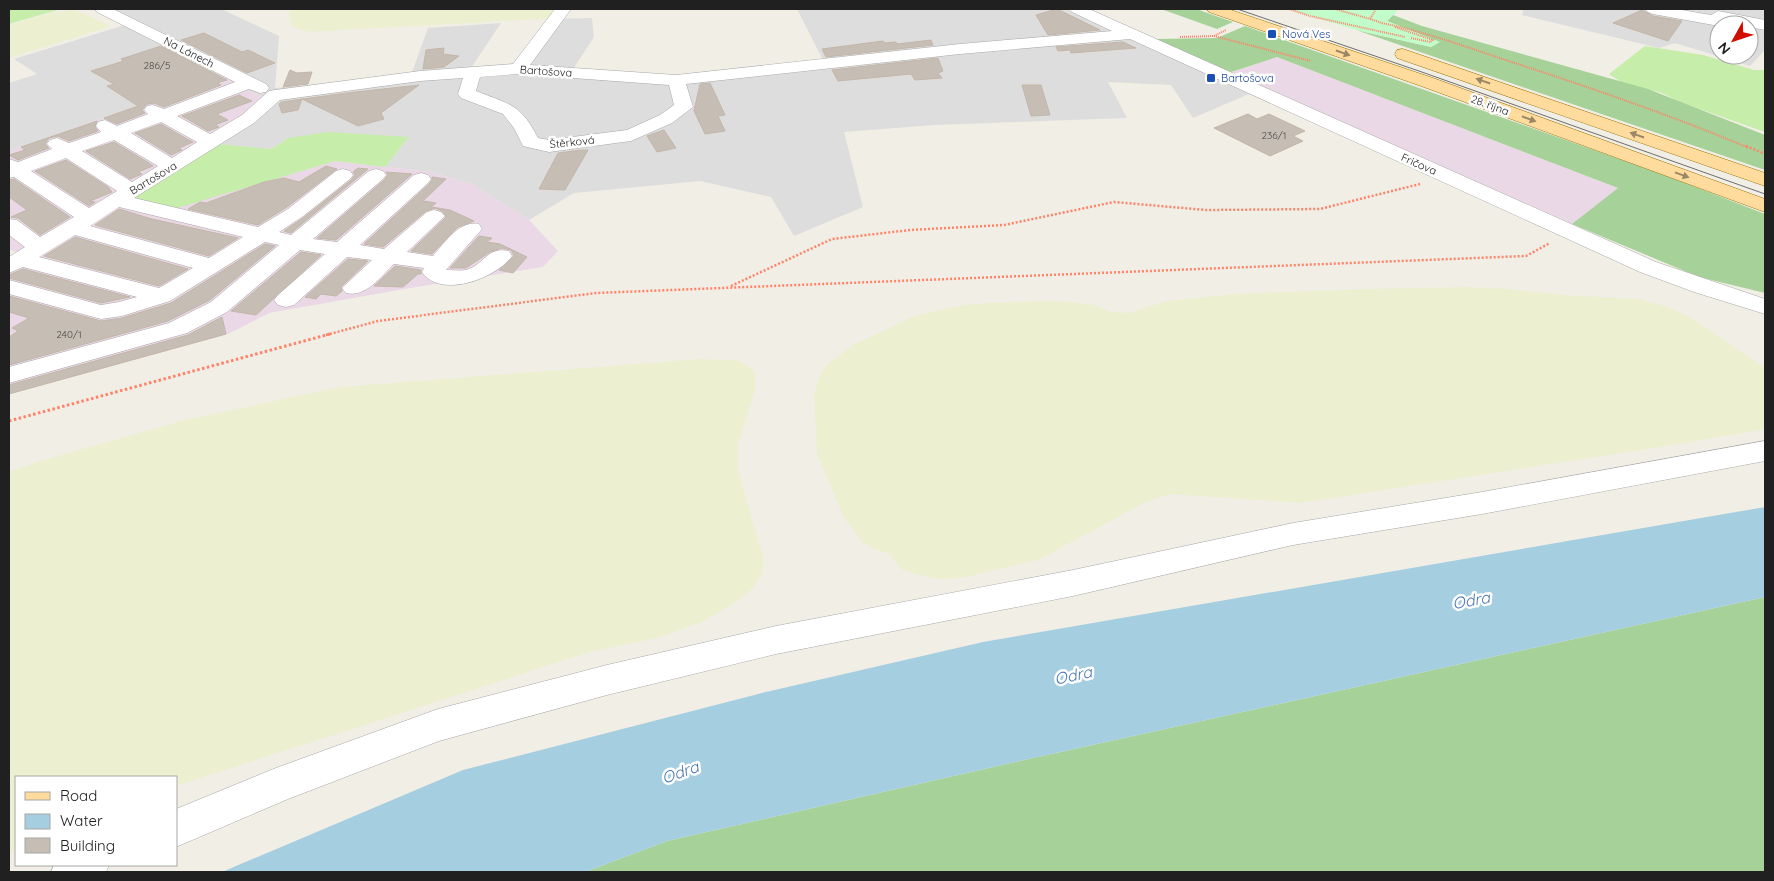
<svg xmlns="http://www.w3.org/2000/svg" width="1774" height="881" viewBox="0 0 1774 881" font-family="Quicksand,sans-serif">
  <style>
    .residential { fill: #dedddd; fill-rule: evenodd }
    .industrial { fill: #ead8e6 }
    .farmland { fill: #ecf0d1 }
    .grass { fill: #c6edaa }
    .forest { fill: #a6d299 }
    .park { fill: #c2fccb }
    .water { fill: #a5cfe0 }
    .building { fill: #c6beb5; stroke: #c3b6a8 }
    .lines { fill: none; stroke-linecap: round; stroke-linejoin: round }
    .minor-casing { stroke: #a7a7a7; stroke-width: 1 }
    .major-casing { stroke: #9c7300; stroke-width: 1 }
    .path-far2 { stroke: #ff8369; stroke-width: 2; stroke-dasharray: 1 1; stroke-linecap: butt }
    .path-far1 { stroke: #ff8369; stroke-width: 2.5; stroke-dasharray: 2 2; stroke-linecap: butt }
    .path { stroke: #ff8369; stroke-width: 3; stroke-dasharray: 2.5 2.5; stroke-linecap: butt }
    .minor { fill: #fff; fill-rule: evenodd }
    .major { fill: #ffdc9d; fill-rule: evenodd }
    .tram { stroke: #6e6e6e; stroke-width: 1 }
    .oneway { fill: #9b8765 }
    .transit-dot { fill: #1a4fb4; stroke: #fff; stroke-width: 2 }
    .labels { text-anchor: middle; stroke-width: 5; stroke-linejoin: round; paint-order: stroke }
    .number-label { font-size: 10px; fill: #4a4845 }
    .far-transit-label { font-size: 11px; fill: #164399; stroke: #fff; text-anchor: start }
    .far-street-label { font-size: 11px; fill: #202020; stroke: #fff }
    .near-water-label { font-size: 16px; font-style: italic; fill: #4776b5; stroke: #fff }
  </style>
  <rect width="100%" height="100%" fill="#f1eee6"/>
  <path class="residential" d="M94,9H221L279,36L275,88L411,75L428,28L501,23L471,68L517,63L551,19L592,18L594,37L573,69L679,77L823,60L797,9H1066L1249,94L1193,118L1171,85L1108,82L1127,118L934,125L844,132L863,207L794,236L771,197L700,181L574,193L529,220L472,184L431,172L385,167L409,137L288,138L272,149L216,144L222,76L9,151V83L37,74L14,59L125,25Z
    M1524,9H1765V50L1750,66L1675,43L1659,48L1522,15ZM1719,25H1749V55H1719Z"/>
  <path class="industrial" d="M1277,57L1618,188L1572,224L1231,72Z
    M222,76L265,98L242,118L114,195L263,182L335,161L431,172L472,184L529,220L558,251L543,267L404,289L269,313L228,334L9,394V265L25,255L9,249V151Z"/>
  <path class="farmland" d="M290,9H557L551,17L543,19L309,32L292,27L289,18Z
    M73,10L82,13L108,25L109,27L9,58V25L51,13Z
    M1468,287L1509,289L1563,295L1640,299L1668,307L1690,317L1765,368V429L1680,444L1300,503L1170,494L1146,502L1038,560L966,577L940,579L921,576L901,569L888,553L873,549L863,543L844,518L817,454L814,395L819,378L826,365L853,345L912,317L930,312L958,306L988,303L1051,301L1073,302L1095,305L1111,312L1129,313L1167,301L1235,294L1362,289Z
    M699,359L736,360L744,363L754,371L756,386L738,445V471L764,560L761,575L751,590L738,601L702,622L657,638L590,652L176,786V777H16V850L9,853V472L40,461L185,420L340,387Z"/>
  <path class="grass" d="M9,9H61L9,24Z
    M1645,46L1703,55L1754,70H1765V132L1680,102L1662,93L1623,83L1609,74Z
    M328,132L409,137L385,167L335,161L174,209L129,197L216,144L272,149L288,138Z"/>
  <path class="forest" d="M1161,9H1196L1233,22L1217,29Z
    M1393,15L1422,26L1648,89L1765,135V170L1356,30L1431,47L1439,42L1387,21Z
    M1245,26L1667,176L1765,214V293L1699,277L1572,224L1618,188L1277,57L1231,72L1155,39L1217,38Z
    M1765,597V872H585L667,841L1015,762Z"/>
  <path class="park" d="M1288,9H1399L1387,21L1440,42L1431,47L1356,30Z"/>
  <path class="water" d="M1765,507V597L1015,762L667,841L585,872H222L463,770L766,692L983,642Z"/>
  <path class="building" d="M1057,9L1100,30L1048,35L1036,15Z
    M1642,10L1653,16L1682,21L1668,41L1613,23Z
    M204,33L242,52L248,50L275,63L247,73L181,40Z
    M931,40L933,45L826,57L822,49L883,41L885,43L896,42L897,44Z
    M1123,42L1136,48L1071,53L1070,50L1058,51L1056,47Z
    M161,46L227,80L217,83L221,85L164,107L154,103L147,104L142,110L145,113L117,124L104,118L138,106L107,86L114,84L91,71L124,61L121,59Z
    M444,48L443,54L459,56L444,67L423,69L426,50Z
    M938,58L943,71L938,73L942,78L915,80L911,74L838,81L832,70Z
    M290,70L297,73L312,72L308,84L283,87Z
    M710,83L725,115L718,116L725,131L705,134L694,111L700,84Z
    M419,85L381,113L384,119L358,126L302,99L298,110L282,113L279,104L281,102L347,93Z
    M1022,85H1041L1050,115L1031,116Z
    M239,95L252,101L217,114L228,120L215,125L219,127L208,131L182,116Z
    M1248,114L1257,119L1269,114L1305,131L1293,136L1303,141L1270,156L1214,128Z
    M97,121L95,127L98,131L69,141L58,136L49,138L45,144L49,148L18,160L9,155L25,150L21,147Z
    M161,124L187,139L193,142L179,148L182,150L171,155L135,133Z
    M664,130L676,148L657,152L647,136Z
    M114,142L149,163L153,166L138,172L142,174L130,179L86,151Z
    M581,150H588L565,190L539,189L558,153Z
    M66,160L108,187L112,192L90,201L95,202L89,206L35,171Z
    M326,166L337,169L287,207L258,225L188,209L200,202L206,203L264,182L284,178L299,182Z
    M358,168L368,169L291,233L284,231L303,218L351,180L355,175L353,172Z
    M386,172L412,174L336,240L317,238L384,180L388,175Z
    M432,177L446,179L423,201L436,203L431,207L450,210L474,221L458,227L432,254L411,251L446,217L442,211L435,208L426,211L383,247L364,244L429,184L432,180Z
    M14,179L70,217L40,235L18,218L11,217L27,210L9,197V180Z
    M119,209L152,219L238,238L209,256L95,225Z
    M479,236L492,238L487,242L500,244L527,257L513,273L499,270L514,256L511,250L502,248L490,252L466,268H450Z
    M75,237L188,269L159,286L44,256Z
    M265,244L275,246L210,300L168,321L9,365V337L18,331L12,328L29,318L9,312V296L101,321L122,318L171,303Z
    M301,252L321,255L256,315L231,311Z
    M348,259L368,261L341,287L342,291L336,296L321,294L316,299L305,297Z
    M395,266L421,270V274H418L403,287L374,286Z
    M23,269L130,297L101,303L9,278V275Z
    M222,317L226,334L9,394V385L188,335Z"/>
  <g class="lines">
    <g class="minor-casing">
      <path id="minor" d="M95,9H113L266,84L269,88L266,92L260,93L249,89L177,116L210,134L242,115L269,91L275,90L420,71L513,64L555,9H571L530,65L676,75L960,44L1112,31L1072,12L1069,9H1089L1656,262L1765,299V314L1694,292L1640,272L1130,39L960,54L686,84L693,107L672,123L631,141L549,152L523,146L514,128L503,114L461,98L458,94L463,78L420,81L280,100L254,123L134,198L258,227L288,209L336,171L343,169L350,171L353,175L350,179L302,217L279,232L291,235L369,171L376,169L383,171L386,175L383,179L313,239L337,242L414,175L421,173L428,175L431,179L428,183L360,245L384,249L427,212L434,210L441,212L445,216L407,252L433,256C445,243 459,220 479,224L482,229L446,270C452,270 460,271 466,270C484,265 487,246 509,251L512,256C496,279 440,299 422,272L424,268L394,264C381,276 366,298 346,293L342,288L372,260L347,257L294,305L286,307L278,305L274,300L278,295L325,254L300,250L227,312L187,333L9,383V367L169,323L211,302L279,245L265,242L170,301L122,316L101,319L9,294V280L101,305L119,302L137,297L23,267L9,273V257L25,247L9,235V219L17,220L40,237L74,217L14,177L9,178V159L18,162L52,149L47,144L50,140L57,138L69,143L101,132L96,126L98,122L105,120L117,126L148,114L144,110L147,106L153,105L164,109L235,82L97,12ZM518,74L669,85L674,105L660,115L627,130L549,140L538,138C521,104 509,104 476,91L480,77ZM161,122L197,142L172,158L131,133ZM114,140L158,166L132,182L82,151ZM66,158L117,191L89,208L31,171ZM119,207L243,237L209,258L90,226ZM75,235L193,268L159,288L39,257Z
        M1645,9H1676L1711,15L1718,11L1765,20V30L1749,27V25L1719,26L1653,14L1648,12Z
        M1765,441V461L1482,514L1293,545L1073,596L776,654L607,695L439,741L288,799L176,847V809L276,768L438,709L607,665L776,626L1073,570L1293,523L1482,492Z
        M54,865H109L106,872H51Z"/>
    </g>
    <g class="major-casing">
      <path id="major" d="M1207,9H1228L1433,78L1765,199V212L1421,86L1209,12Z
        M1403,49L1765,173V186L1397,58L1395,54L1397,50Z"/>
    </g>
    <path class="path-far2" d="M1289,9L1310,16L1405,37
      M1335,9L1370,19
      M1376,9L1370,19L1382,23
      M1382,23C1431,33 1477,51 1524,66C1600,91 1675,117 1749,148
      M1395,27L1433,40L1430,42L1411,38
      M1214,36L1311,61
      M1180,37L1214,36L1226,30"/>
    <path class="path-far1" d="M1746,146L1765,154
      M731,286L832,239L910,230L1004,225L1114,202L1206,210L1320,209L1420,184
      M326,335L378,321L596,293L1526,256L1550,243"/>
    <path class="path" d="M9,421L330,334"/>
    <use href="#minor" class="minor"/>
    <use href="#major" class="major"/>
    <path class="tram" d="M1237,9L1419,71L1765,194"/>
  </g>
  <defs><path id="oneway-solid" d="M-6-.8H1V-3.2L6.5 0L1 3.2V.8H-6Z" transform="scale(1.25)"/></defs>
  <g class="oneway">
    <use href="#oneway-solid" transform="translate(1343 53) rotate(19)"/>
    <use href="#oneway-solid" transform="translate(1483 81) rotate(-161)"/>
    <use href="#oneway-solid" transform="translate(1529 119) rotate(20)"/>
    <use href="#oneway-solid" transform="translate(1637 135) rotate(-161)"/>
    <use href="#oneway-solid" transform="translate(1682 175) rotate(20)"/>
  </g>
  <g class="transit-dot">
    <rect x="1267" y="29" width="10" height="10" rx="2.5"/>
    <rect x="1206" y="73" width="10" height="10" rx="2.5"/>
  </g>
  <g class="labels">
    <g class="number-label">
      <text x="157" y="69">286/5</text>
      <text x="1274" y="139">236/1</text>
      <text x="69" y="338">240/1</text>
    </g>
    <g class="far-transit-label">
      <text x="1282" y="38">Nová Ves</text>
      <text x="1221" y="82">Bartošova</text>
    </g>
    <g class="far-street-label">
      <text transform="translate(189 52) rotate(27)" y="4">Na Lánech</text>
      <text transform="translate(546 71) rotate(4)" y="4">Bartošova</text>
      <text transform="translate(1490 105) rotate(20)" y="4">28. října</text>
      <text transform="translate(572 142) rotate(-6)" y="4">Štěrková</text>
      <text transform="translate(1419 164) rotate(24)" y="4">Fričova</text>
      <text transform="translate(153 178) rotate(-31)" y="4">Bartošova</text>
    </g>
    <g class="near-water-label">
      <text transform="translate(1471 600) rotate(-10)" y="6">Odra</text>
      <text transform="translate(1073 675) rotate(-12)" y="6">Odra</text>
      <text transform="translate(680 772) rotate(-20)" y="6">Odra</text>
    </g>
  </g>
  <rect width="1774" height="881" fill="none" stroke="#202020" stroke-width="20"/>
  <rect x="15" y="776" width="162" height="90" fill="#ffffff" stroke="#a6a6a6"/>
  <rect x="25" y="792" width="25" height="8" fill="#ffdc9d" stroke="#a6a6a6"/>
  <text x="60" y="801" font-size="15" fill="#202020">Road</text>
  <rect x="25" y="814" width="25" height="15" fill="#a5cfe0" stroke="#a6a6a6"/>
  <text x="60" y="826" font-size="15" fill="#202020">Water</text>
  <rect x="25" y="838" width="25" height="15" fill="#c6beb5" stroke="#a6a6a6"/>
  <text x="60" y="851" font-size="15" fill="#202020">Building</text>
  <g transform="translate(1734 40) rotate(230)"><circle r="24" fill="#ffffff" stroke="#a6a6a6"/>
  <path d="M0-4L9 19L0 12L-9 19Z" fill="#d00e00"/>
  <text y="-8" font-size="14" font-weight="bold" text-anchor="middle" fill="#202020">N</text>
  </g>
</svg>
